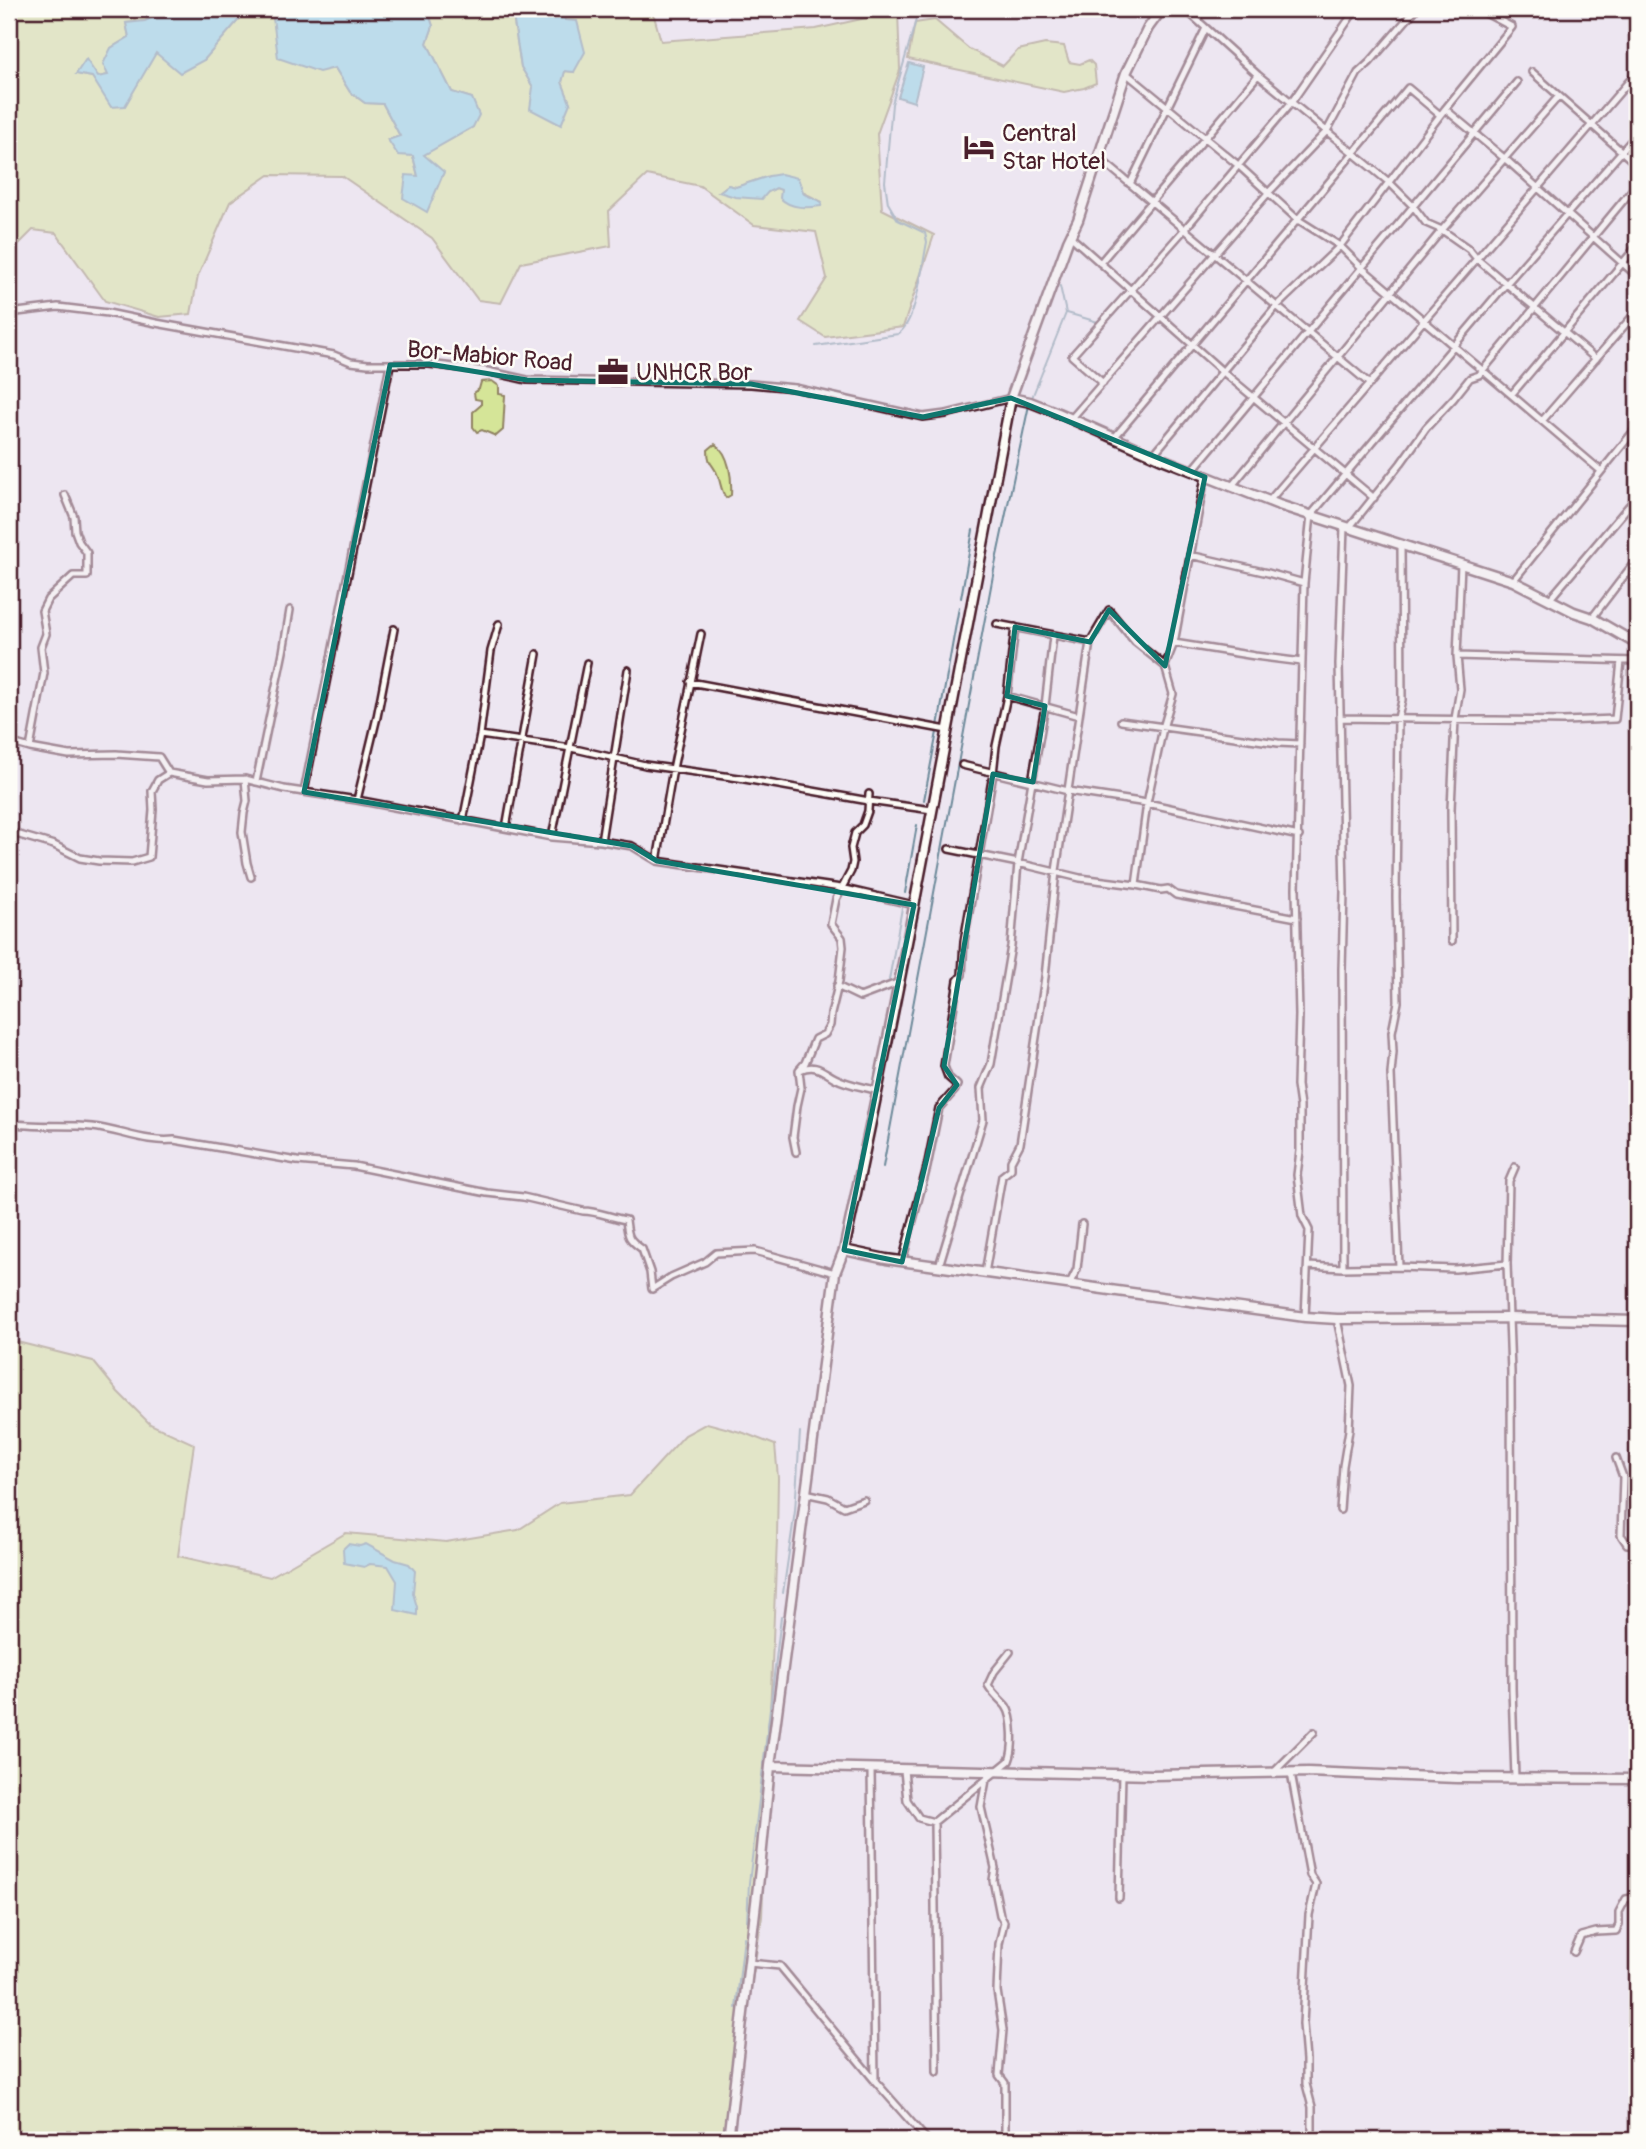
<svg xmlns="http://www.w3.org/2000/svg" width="1646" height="2149" viewBox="0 0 1646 2149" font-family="Pangolin,sans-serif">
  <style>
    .green { fill: #d5e598; stroke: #908262; stroke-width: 2; fill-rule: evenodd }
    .water { fill: #84d1e4; stroke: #6d8a9a; stroke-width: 2 }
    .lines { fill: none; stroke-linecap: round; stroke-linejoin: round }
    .stream { stroke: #6d8a9a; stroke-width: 2 }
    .street-casing { stroke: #4a1f2b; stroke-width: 10 }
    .secondary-casing { stroke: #4a1f2b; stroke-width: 13 }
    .street { stroke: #fdfcf7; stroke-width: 5 }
    .secondary { stroke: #fdfcf7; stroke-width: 8 }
    .marked { fill: none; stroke: #0f766e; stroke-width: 5; stroke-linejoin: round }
    .labels { text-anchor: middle; stroke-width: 5; stroke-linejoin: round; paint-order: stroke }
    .poi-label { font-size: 24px; fill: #4a1f2b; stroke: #fdfcf7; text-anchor: start }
    .street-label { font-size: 24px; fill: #4a1f2b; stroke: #fdfcf7 }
  </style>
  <rect width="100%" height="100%" fill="#ede6f1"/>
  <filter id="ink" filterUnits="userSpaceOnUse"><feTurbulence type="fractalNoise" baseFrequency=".0143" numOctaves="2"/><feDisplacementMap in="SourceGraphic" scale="14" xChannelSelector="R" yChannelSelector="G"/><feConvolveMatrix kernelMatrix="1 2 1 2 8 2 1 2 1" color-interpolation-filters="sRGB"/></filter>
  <g filter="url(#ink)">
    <path class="green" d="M9,9H165L164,12L145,21L126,23L129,37L111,48L108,75L98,77L77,74L92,77L125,105L156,52L204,60L248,9H272L279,58L335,68L350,92L365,103L383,104L400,136L388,140L413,156L427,212L423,155L473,127L472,98L452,92L427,43L433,26L429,14L432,9H512L521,67L533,87L570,103L562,82L565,71L574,72L562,9H652L661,41L816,29L898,11L900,70L877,134L882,209L934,235L903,327L825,337L800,321L827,278L816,232L754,225L700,186L647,175L609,211L611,246L521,263L501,303L478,300L432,238L342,176L269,175L230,202L198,276L191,314L159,317L105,301L56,233L33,230L9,254ZM769,176L773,177L822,202L776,188L768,192H719L728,185L736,187Z
      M935,20L969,49L1003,66L1018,50L1045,44L1064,46L1069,62L1080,64L1089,60L1094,65L1096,83L1084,88L1064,92L908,59L915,23Z
      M492,381L499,386V394L505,395L503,430L496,436L482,430L477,432L473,427V412L481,405V400L475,399L474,393L479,389L481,382Z
      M715,444C730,454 732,479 731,495L726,498C721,491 721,484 718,476C714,464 708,466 708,450Z
      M9,1340L93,1361L118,1392L150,1424L194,1444L178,1556L270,1577L346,1533L446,1542L518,1530L560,1503L630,1495L685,1435L707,1423L744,1433L775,1445L778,1478L777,1539L762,1917L727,2140H9Z"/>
    <path class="water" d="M165,9H248L204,60L180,73L156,53L125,106L111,107L92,77L76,74L86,59L98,77L108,75L103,64L111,48L129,37L126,23L145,21L164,12Z
      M272,9H432L429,14L433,26L427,43L452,92L472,98L479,115L473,127L424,155L444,172L427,212L403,198L406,175L418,176L413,156L398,155L388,140L400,136L383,104L365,103L350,92L335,68L319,72L278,58Z
      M512,9H562L565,20L577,21L585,52L574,72L565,71L562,82L570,103L561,125L530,109L533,87L521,67Z
      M909,63L923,67L914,102L898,97Z
      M781,174L798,178L804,194L822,202L821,206C807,208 791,209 780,198L781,190L776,188L768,192L762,199L735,197L719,192L728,185L736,187L769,176Z
      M348,1544L360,1546L366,1544L395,1560L409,1564L415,1571L413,1593L417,1607V1615L395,1610L397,1581L388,1566L370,1564L364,1567L344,1563L343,1549Z"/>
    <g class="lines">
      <path class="stream" d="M1067,313L1098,322
        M816,346L898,334C917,321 922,266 927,242L925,233L898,220L888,203L885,182L892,104L919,9
        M1031,400L1066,313L1060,286
        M961,598L973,530
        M938,726L959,607
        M924,800L937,732
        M905,893L917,825
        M889,980L902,908
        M883,1167L994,570L1029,405
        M783,1593L795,1511L800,1432
        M747,1922L749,1883L781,1617
        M736,2008L744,1937"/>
      <g class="street-casing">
        <path id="street" d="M1129,9L1157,16
          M1185,9L1258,75L1390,183L1413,206L1426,223L1442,230L1469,249L1477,259L1596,359
          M1532,72L1637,165
          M1126,73L1238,165L1297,219L1340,246L1362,268L1601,471
          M1445,109L1510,163L1637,276
          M1098,157L1370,384
          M1130,184L1206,28
          M1070,236L1222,371L1374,498
          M1100,263L1258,75
          M9,313L58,307L108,313L156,323L334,355L351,362L368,364H429L487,371L527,380L751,384L795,388L923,417L946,414L1011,398
          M1103,383L1072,356L1184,230L1291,103L1356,9
          M1512,394L1637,246
          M1071,419L1269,192L1327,131L1358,73L1370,62L1416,9
          M1542,421L1637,311
          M1114,438L1408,88L1440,115
          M1153,455L1276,307L1340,246L1445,109L1512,27L1478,9
          M1192,471L1517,82
          M1231,487L1442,230L1559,96
          M1269,501L1637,72
          M1349,528L1401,463L1426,428L1454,398L1470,378L1479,375L1637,184
          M1190,555L1268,573L1304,583
          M1513,581L1637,427
          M1549,600L1633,501
          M1592,618L1637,559
          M997,624L1090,642L1109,610L1135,642L1165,666
          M1174,643L1255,656L1302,662
          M1457,656L1637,661
          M690,682L947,730
          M1007,696L1079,716
          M1340,718L1563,721L1615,719L1621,661
          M1121,721L1278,743L1300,744
          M480,735L571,748L645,765L739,778L869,801L932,810
          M9,742L30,748L69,755L116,754L159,757L169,773L208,780L245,779L284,789L357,800L552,837L601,841L632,846L657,861L841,888L914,905
          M30,748L44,673L41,647L46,634L42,611L48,599L73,576H87V553L79,542L75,531L74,517L65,495
          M962,765L1068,791L1147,803L1299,836
          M245,779L247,801L244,813L242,832L247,863L251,877
          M256,782L283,652L290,610
          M304,792L390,365
          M357,800L377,717L394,629
          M463,821L480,735L491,651L499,624
          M506,828L537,654
          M9,832L54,845L80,858L99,861L132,862L149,857L153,810L152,791L158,780L169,773
          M552,837L587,663
          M601,841L628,670
          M949,849L1018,863L1080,878L1136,885L1161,890L1168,889L1176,895L1297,918
          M657,861L673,769L701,634
          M1136,885L1147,803L1163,728L1173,694L1165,666L1174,643L1205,477
          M1452,941L1451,809L1455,719L1460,689L1457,656L1461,564
          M837,986L860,997L897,983
          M800,1070C816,1063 822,1071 835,1078C848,1085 865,1087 878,1091
          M9,1123C36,1128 65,1124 92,1127C120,1130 146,1143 174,1140L297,1161L354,1166L487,1193L523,1197L583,1211C598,1211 611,1218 626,1220C628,1237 628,1239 642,1249L650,1272L652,1289L671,1277L705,1262L716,1253L755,1251L835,1273
          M796,1152L793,1137L797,1106L801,1088L799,1070L805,1063L815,1039L825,1034L830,1025L831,1014L839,981L843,947L842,938L831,924L836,899L851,871L853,862L851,848L855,833L863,825L868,811L869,794
          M902,1262L927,1167L939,1108L955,1090L957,1085L948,1077L944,1066L958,980L962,975L964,941L993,774L996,746L1007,696L1015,627
          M939,1266L983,1120L981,1088L991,1064L1011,946L1018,863L1045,706L1053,636
          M1308,1266L1343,1268L1399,1267L1455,1269L1507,1264
          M1399,1267L1391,1074L1393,1052L1392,1032L1398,1002L1396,897L1398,718L1402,700L1401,545
          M1343,1268L1342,969L1344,892L1339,664L1344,527
          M985,1273L1002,1176L1011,1169V1161L1020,1144L1045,977L1056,871L1090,642
          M1069,1285L1077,1269L1082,1224
          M1305,1317L1309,1230L1302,1216L1297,1175L1300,1151V1106L1297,1085L1299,1015L1296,889L1304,583L1311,515L1506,284L1637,134
          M1337,1319L1351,1386L1349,1430L1343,1466L1340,1510
          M1616,1458L1623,1477L1621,1535L1627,1544H1637
          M805,1493L828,1498L844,1507L864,1500
          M871,1769L875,2081
          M904,1770L907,1800L919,1818L934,1822L1009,1761C1014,1749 1014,1717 1006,1706C1000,1699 993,1694 988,1685L994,1672L1010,1652
          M1274,1772L1314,1732
          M1291,1773L1310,1875L1316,1884L1309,1915L1303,2024L1306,2060V2084L1312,2107V2140
          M1515,1778L1512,1688L1511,1372L1507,1264L1509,1181L1515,1167
          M986,1780L981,1807L995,1868L993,1880L1000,1915L1004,1922L999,1944L997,1991L1003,2030L999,2075L1005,2083V2140
          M934,1822L937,2072
          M1119,1898L1122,1774
          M1574,1952L1581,1936L1596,1932L1616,1931L1619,1925V1912L1626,1899L1637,1897
          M749,1963L780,1966L875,2081L927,2140"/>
      </g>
      <g class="secondary-casing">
        <path id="secondary" d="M1011,398L1030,402L1058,413L1162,459L1279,505L1513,581L1574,612L1592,618L1637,644
          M844,1250L886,1259L1305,1317L1337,1319L1509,1318L1637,1321
          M770,1766L1153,1775L1308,1772L1457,1778L1637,1779
          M728,2140L760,1869L770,1766L835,1273L844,1250C867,1143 889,1035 910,927L1011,398L1068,241L1078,220L1126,73L1148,28L1162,9"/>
      </g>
      <use href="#street" class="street"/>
      <use href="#secondary" class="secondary"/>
    </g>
  </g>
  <path d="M0 0H1646V2149H0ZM429,364L527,380L751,384L923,417L1011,398L1205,477L1165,666L1109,610L1090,642L1015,627L1007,696L1045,706L1033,782L993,774L944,1066L957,1085L939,1108L902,1262L844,1250L914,905L657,861L632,846L304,792L390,365Z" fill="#ede6f1" fill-opacity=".55" fill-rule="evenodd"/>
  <path class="marked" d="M429,364L527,380L751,384L923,417L1011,398L1205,477L1165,666L1109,610L1090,642L1015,627L1007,696L1045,706L1033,782L993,774L944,1066L957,1085L939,1108L902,1262L844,1250L914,905L657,861L632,846L304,792L390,365Z"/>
  <defs>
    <g id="hotel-bare" transform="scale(2.415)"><path d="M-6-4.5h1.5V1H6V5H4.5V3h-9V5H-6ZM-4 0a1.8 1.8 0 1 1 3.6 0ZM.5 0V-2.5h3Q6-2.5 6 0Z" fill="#4a1f2b" stroke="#fdfcf7" stroke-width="2.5" paint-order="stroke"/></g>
    <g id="office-bare" transform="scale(2.415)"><path d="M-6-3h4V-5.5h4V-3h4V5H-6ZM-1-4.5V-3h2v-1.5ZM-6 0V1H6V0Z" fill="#4a1f2b" stroke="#fdfcf7" stroke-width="2.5" paint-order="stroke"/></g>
  </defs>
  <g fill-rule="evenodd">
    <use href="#hotel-bare" x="979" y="147"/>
    <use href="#office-bare" x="613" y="372"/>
  </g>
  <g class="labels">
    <g class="poi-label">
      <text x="1002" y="141">Central<tspan x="1002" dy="28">Star Hotel</tspan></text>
      <text x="636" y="380">UNHCR Bor</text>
    </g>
    <g class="street-label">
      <text transform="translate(490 356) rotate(5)" y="8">Bor-Mabior Road</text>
    </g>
  </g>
  <rect width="1646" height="2149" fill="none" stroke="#fdfcf7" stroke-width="35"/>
  <rect x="18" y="18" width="1611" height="2114" fill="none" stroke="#4a1f2b" stroke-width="2.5" filter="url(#ink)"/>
</svg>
